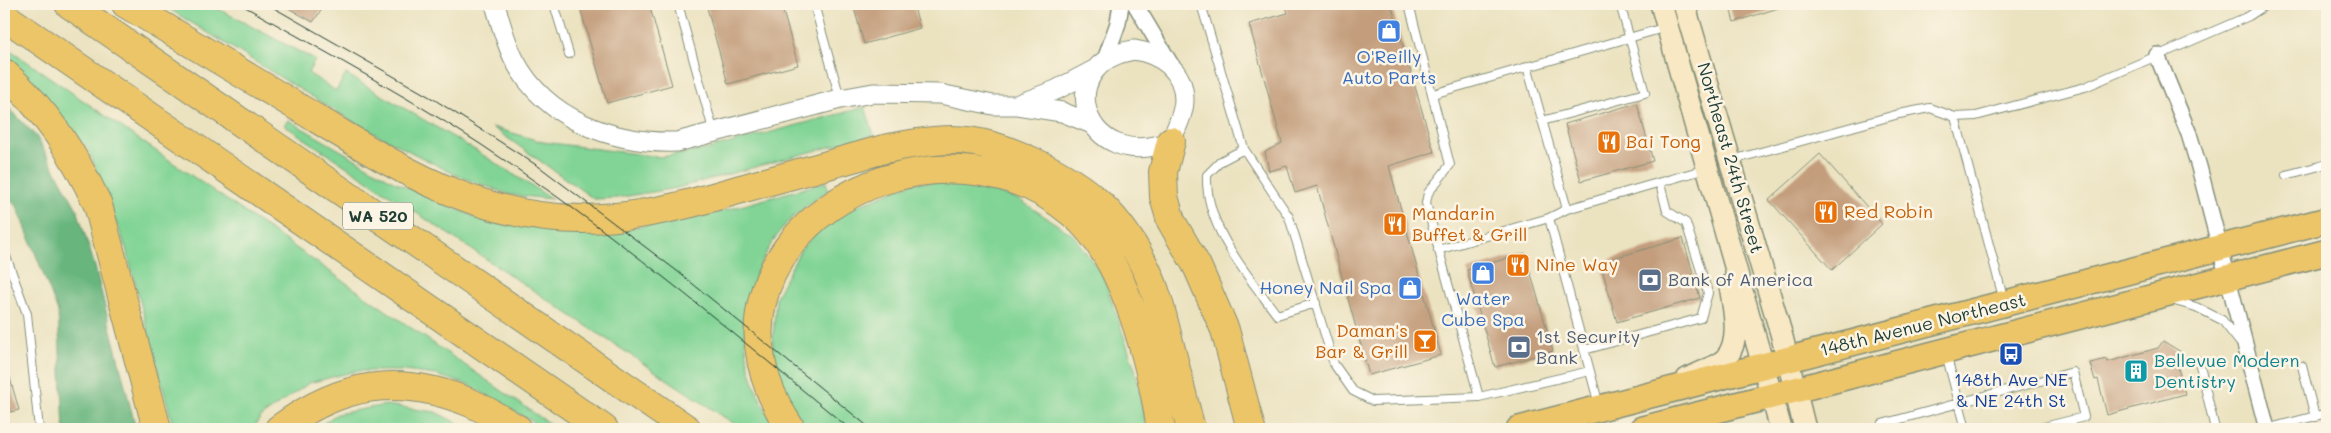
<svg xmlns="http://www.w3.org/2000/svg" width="2331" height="433" viewBox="0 0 2331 433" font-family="Mali,sans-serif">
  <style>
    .green { fill: #81d495; stroke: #508864 }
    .forest { fill: #68b67e; stroke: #447a59 }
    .building { fill: #c39d7c }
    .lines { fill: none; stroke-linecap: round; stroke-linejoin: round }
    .service-casing { stroke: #85907a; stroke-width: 10 }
    .minor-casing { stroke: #85907a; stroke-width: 18 }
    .tertiary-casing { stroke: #85907a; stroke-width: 21 }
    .secondary-casing { stroke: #85907a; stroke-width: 24 }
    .primary-casing { stroke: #85907a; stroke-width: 28 }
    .motorway-casing { stroke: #85907a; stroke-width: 30 }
    .service { stroke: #fff; stroke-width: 8 }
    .minor { stroke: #fff; stroke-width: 15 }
    .tertiary { stroke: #fff; stroke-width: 19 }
    .secondary { stroke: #f8e8c3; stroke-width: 21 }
    .primary { stroke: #edc569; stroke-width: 25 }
    .motorway { stroke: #edc569; stroke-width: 28 }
    .tram { stroke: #1f3d34; stroke-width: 1 }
    .labels { text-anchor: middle; stroke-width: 5; stroke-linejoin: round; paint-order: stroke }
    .shield { fill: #fcf5e5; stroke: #617469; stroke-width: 1 }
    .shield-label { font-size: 16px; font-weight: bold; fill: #1f3d34 }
    .shop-label { font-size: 18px; fill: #366cbe; stroke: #fcf5e5 }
    .food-label { font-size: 18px; fill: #c56008; stroke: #fcf5e5; text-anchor: start }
    .street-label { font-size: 18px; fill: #1f3d34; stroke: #fcf5e5 }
    .service-label { font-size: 18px; fill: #4e5e75; stroke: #fcf5e5; text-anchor: start }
    .culture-label { font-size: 18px; fill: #0d838f; stroke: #fcf5e5; text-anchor: start }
    .transit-label { font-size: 18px; fill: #164399; stroke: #fcf5e5 }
  </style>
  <rect width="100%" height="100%" fill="#fcf5e5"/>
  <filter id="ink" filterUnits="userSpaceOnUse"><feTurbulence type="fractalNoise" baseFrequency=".02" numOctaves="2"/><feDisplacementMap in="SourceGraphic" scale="10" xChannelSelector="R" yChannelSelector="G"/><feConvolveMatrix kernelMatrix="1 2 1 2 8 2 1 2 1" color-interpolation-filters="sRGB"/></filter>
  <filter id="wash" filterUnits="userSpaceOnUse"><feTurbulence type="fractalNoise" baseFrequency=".0096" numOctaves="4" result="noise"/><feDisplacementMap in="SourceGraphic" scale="20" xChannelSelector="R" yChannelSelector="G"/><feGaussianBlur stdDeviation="1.12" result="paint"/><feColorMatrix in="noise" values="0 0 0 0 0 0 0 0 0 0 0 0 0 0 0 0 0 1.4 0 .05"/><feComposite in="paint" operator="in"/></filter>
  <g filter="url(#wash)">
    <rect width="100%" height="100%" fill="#ebe2c0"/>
    <path class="green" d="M161,4H209L315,60L308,73L336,91L346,74L475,150L552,199L511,195L458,176L360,126Z
      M6,47L557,429H545L469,385L436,375L404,371H356L309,383L262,416L252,429H174L126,248L88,149L4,55Z
      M865,107L874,135L677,188L616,198L594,199L492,127L543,142L661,157L704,150Z
      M288,120L395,182L475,217L589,235L712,214L826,182L828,190C815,201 797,211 786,224C735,285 731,364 778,429H742L284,125Z
      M956,181L1018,199L1073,235L1103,276L1135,369L1147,429L807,428L784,393L772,354L776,297L801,249L833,216L912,183Z
      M386,405L435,412L470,429H315L337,414Z"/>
    <path class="forest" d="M4,103L36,136L77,209L95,267L136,429H64L58,312L17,206L4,194Z"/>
    <g id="blocks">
      <path class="building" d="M281,4H322L325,5L313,22Z
        M579,4H649L672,85L607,103Z
        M706,4H781L798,65L728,84Z
        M853,4H913L920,28L864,44Z
        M1285,4H1391L1434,152L1389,166L1441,355L1369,375L1317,186L1295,193L1287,166L1269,171L1265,152L1282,143L1249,24L1288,13Z
        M1729,4H1791L1734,22Z
        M1637,103L1653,161L1581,181L1565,124Z
        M1820,154L1882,224L1832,270L1769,200Z
        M1683,238L1700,298L1617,322L1600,262Z
        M1525,253L1553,351L1495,367L1467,270Z
        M2163,341L2181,352L2176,360L2185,394L2107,415L2098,379L2095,380L2090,363L2107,359L2108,362L2158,348Z
        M4,357L19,410L6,413L10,429H4Z"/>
    </g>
  </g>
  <g filter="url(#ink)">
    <use href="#blocks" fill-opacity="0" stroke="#85907a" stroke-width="1"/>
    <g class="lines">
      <g class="service-casing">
        <path id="service" d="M554,4L569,54
          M678,4L714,133
          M814,4L840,98
          M1201,4L1244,149
          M1409,4L1450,165L1428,193L1426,203L1479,397
          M1527,66L1567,209
          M1433,94L1667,27
          M1955,117L2004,301
          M1542,121L1645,93L1620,4
          M1732,160L1899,114L1930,108L1955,117L1976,116L2085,87L2249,16L2267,4
          M2286,175L2327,164
          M1549,218L1599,405
          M1438,250L1549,218L1567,209L1706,169
          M4,251L27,314L39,429
          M2171,300L2196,307L2222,320L2241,344
          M1316,303L1277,315C1247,274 1205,228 1207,175L1221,161L1244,149L1289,217L1334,364L1353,391L1373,401L1479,397L1590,371
          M1584,350L1701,318L1708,293L1686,223L1667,211L1660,184
          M1946,354L1966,429
          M2199,361L2215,429
          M2302,366L2315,417
          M1879,429L1882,424L2073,372L2084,417L2036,429
          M2266,429L2327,413"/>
      </g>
      <g class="minor-casing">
        <path id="minor" d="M1135,4L1173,68
          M2157,55L2189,134L2199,167L2267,429
          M1105,60L1118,23L1121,4"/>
      </g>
      <g class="tertiary-casing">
        <path id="tertiary" d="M495,4C500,22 506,44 515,61C546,120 614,144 677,142L840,99L873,93L940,94L993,105H1016L1056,90L1096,69
          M1134,50C1161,54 1184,70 1184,100C1184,114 1176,128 1171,141C1083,176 1050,63 1134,50Z
          M1017,105L1062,112L1092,124"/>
      </g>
      <g class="secondary-casing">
        <path id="secondary" d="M1661,4L1781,429
          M1684,4L1781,333L1805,429
          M1687,379C1697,374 1719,366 1726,358C1742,339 1733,307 1730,285"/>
      </g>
      <g class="primary-casing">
        <path id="primary" d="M1519,429L2327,220
          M1642,429C1871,372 2099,309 2327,252"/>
      </g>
      <g class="motorway-casing">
        <path id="motorway" d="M69,4L687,429
          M126,4C183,38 239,72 296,106C398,168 490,231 616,217C659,213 700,201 741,189C788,176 836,163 884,149C906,145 928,140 951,140C981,140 1008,150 1034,162C1088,187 1120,215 1146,269C1157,291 1162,315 1168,338C1176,368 1183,399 1191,429
          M4,16L604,429
          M4,73C46,110 74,154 98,205L157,429
          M1171,141L1163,172L1164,197L1171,221L1197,266L1225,330L1251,429
          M279,429C340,383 399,373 471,403C487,410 503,421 518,429
          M791,429C668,248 924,90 1072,213C1125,256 1151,364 1161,429"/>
      </g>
      <use href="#service" class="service"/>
      <use href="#minor" class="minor"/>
      <use href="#tertiary" class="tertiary"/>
      <use href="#secondary" class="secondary"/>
      <use href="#primary" class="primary"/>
      <use href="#motorway" class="motorway"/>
      <path class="tram" d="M240,4C332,56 426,106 513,166C631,246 740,339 850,429
        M267,4L435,100L541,168L677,271L871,429"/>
    </g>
  </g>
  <defs>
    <g id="shop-square" transform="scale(1.25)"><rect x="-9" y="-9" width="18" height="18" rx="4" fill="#3f7fe0" stroke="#fcf5e5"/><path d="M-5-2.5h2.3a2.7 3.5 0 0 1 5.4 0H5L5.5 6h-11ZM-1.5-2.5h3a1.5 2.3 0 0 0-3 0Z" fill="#fff"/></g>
    <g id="restaurant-square" transform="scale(1.25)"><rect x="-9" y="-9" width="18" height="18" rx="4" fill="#e8710a" stroke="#fcf5e5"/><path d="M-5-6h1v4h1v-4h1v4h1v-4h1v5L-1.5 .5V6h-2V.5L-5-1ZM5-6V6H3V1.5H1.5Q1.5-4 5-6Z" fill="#fff"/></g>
    <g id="bank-square" transform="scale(1.25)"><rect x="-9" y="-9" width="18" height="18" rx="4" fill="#5c6f8a" stroke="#fcf5e5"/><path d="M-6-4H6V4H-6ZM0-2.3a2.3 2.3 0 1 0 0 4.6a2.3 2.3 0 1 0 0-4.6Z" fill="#fff"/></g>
    <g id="bar-square" transform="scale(1.25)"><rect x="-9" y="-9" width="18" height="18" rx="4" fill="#e8710a" stroke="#fcf5e5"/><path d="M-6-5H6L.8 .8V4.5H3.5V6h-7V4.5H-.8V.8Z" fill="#fff"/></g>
    <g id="bus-square" transform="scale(1.25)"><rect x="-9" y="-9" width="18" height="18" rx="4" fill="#1a4fb4" stroke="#fcf5e5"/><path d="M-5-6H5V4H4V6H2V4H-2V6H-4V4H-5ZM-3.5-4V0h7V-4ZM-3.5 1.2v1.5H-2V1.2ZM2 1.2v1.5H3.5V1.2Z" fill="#fff"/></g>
    <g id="building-square" transform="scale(1.25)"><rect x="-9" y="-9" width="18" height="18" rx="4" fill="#0f9aa8" stroke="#fcf5e5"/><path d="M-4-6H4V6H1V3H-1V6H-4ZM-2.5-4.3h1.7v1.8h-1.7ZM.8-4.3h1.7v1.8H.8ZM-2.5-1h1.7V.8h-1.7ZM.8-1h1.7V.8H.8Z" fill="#fff"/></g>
  </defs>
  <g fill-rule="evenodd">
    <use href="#shop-square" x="1389" y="31"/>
    <use href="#restaurant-square" x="1609" y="142"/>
    <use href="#restaurant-square" x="1826" y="212"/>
    <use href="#restaurant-square" x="1395" y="224"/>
    <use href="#restaurant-square" x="1518" y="265"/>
    <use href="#shop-square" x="1483" y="273"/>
    <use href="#bank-square" x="1650" y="280"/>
    <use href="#shop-square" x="1410" y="288"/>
    <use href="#bar-square" x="1425" y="341"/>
    <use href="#bank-square" x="1519" y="347"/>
    <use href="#bus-square" x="2011" y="354"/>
    <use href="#building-square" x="2136" y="371"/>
  </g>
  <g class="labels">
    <rect class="shield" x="343" y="202.5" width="70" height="27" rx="4"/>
    <g class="shield-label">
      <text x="378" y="222">WA 520</text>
    </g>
    <g class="shop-label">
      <text x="1389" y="63">O'Reilly<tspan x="1389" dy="21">Auto Parts</tspan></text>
      <text x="1392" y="294" text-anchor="end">Honey Nail Spa</text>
      <text x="1483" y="305">Water<tspan x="1483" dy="21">Cube Spa</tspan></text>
    </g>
    <g class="food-label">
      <text x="1626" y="148">Bai Tong</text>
      <text x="1844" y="218">Red Robin</text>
      <text x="1412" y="220">Mandarin<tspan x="1412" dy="21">Buffet &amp; Grill</tspan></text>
      <text x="1536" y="271">Nine Way</text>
      <text x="1408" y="337" text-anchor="end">Daman's<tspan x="1408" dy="21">Bar &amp; Grill</tspan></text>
    </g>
    <g class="street-label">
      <text transform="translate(1730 158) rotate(74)" y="6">Northeast 24th Street</text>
      <text transform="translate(1923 325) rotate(-14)" y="6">148th Avenue Northeast</text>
    </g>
    <g class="service-label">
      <text x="1668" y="286">Bank of America</text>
      <text x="1536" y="343">1st Security<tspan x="1536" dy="21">Bank</tspan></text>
    </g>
    <g class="culture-label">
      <text x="2154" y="367">Bellevue Modern<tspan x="2154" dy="21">Dentistry</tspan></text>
    </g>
    <g class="transit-label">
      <text x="2011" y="386">148th Ave NE<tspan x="2011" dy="21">&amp; NE 24th St</tspan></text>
    </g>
  </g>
  <rect width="2331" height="433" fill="none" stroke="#fcf5e5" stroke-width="20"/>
</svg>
